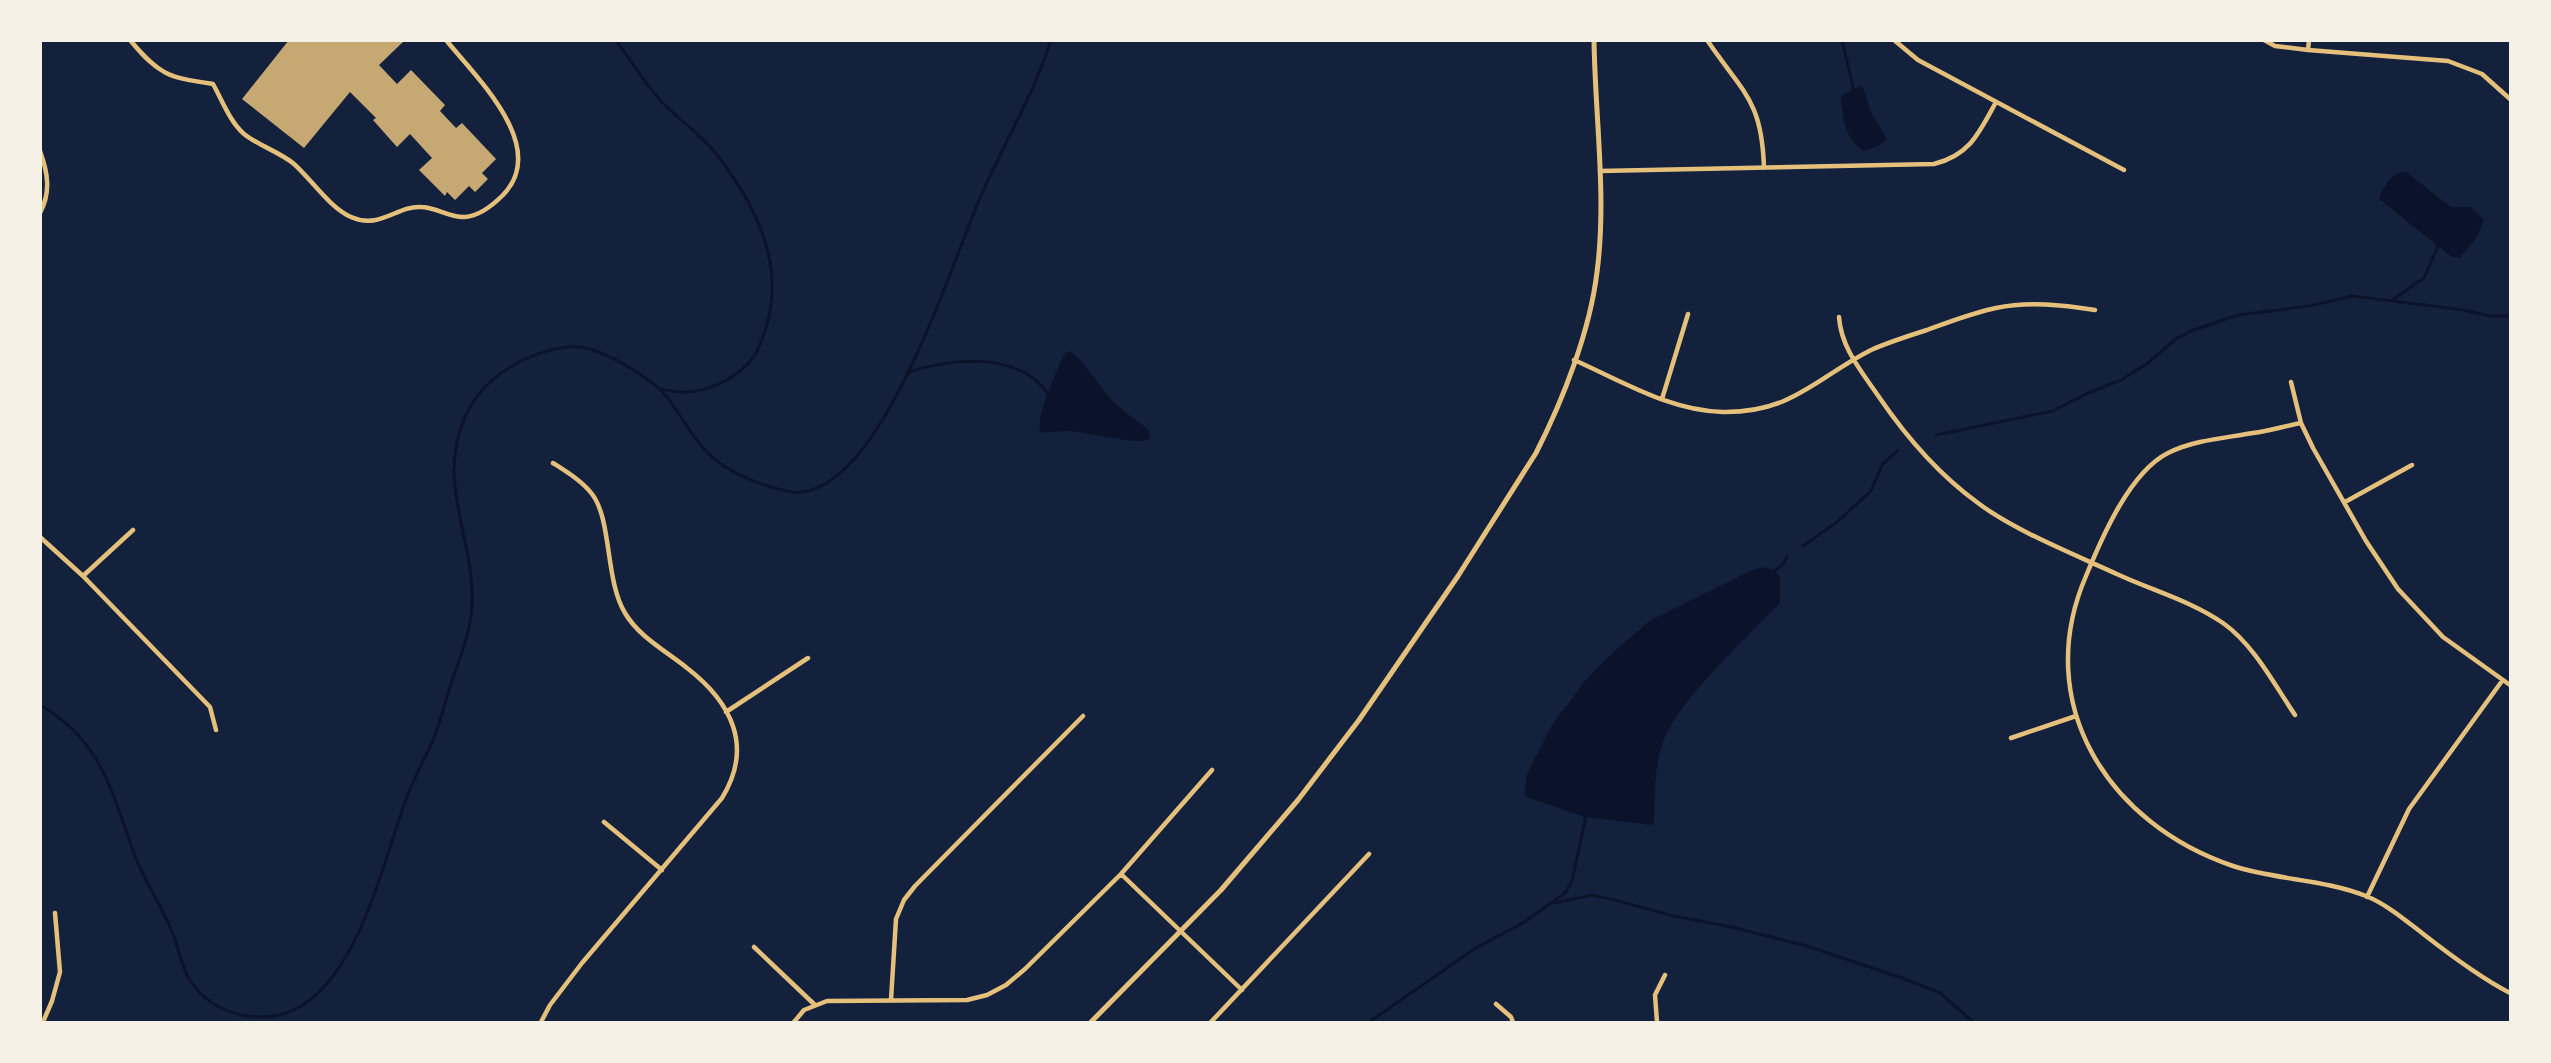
<svg xmlns="http://www.w3.org/2000/svg" width="2551" height="1063" viewBox="0 0 2551 1063" font-family="'Varela Round',sans-serif">
  <style>
    .water { fill: #0b132b }
    .lines { fill: none; stroke-linecap: round; stroke-linejoin: round }
    .stream { stroke: #0b132b; stroke-width: 3 }
    .building { fill: #c6a872 }
    .minor { stroke: #e5c07b; stroke-width: 4.5 }
    .tertiary { stroke: #e5c07b; stroke-width: 5 }
  </style>
  <rect width="100%" height="100%" fill="#14213d"/>
  <path class="water" d="M1862,85L1872,114L1887,139L1878,146L1864,151C1845,141 1842,115 1841,96Z
    M2406,172L2451,207H2471L2484,220L2477,237L2460,258L2452,257L2379,199C2385,186 2390,172 2406,172Z
    M1069,351C1085,360 1100,389 1115,403C1125,413 1138,421 1148,429L1150,436L1148,440C1138,445 1086,432 1069,431C1060,431 1050,432 1041,433C1033,420 1058,369 1064,354Z
    M1762,567L1774,570L1780,578V603C1746,639 1677,700 1662,745C1654,769 1655,797 1654,822L1652,825L1585,817L1526,797L1524,794L1527,774L1552,725L1585,681L1607,658L1649,621L1748,572Z"/>
  <g class="lines">
    <path class="stream" d="M616,40C631,61 645,84 662,102C680,121 702,135 718,156C762,214 791,278 758,349C746,374 710,393 683,392C675,392 667,390 660,389
      M1842,40L1854,91
      M2392,300L2424,278L2438,246V242
      M909,372C951,358 1019,351 1048,394
      M1936,435L2053,411L2086,394L2121,380L2148,363L2176,339L2191,331L2238,315L2309,306L2353,296L2464,310L2489,316H2510
      M1803,546L1837,522L1871,491L1882,465L1898,450
      M1773,572L1783,564L1787,557
      M40,705C103,741 112,794 135,856C145,881 160,904 171,929C178,944 180,962 188,977C204,1005 233,1018 265,1017C356,1013 383,854 410,789C417,773 425,758 432,743C441,721 446,697 454,675C461,656 468,637 471,617C480,546 434,488 465,417C476,391 496,374 521,361C538,353 560,345 580,347C605,350 651,378 667,397C683,418 696,445 717,461C733,474 751,481 771,487C785,491 797,495 811,490C888,468 950,268 980,198C1003,145 1033,96 1051,40
      M1555,903L1592,895L1615,900L1674,916L1736,928L1807,946L1902,978L1940,993L1973,1022
      M1369,1022L1476,948L1526,921L1565,893L1572,881L1586,816"/>
  </g>
  <path class="building" d="M289,40H405L379,65L397,84L411,70L445,105L440,111L456,128L462,123L496,159L482,173L488,179L475,192L469,186L455,200L447,192L445,196L419,170L432,158L410,134L397,147L373,120L376,118L350,92L304,148L242,99Z"/>
  <g class="lines">
    <path class="minor" d="M130,40C160,76 168,77 213,84C222,100 230,122 244,134C259,146 280,152 294,164C312,180 329,207 351,217C380,230 398,205 421,207C436,207 449,218 465,217C479,216 493,205 503,195C550,147 476,77 446,40
      M1707,40C1743,93 1762,100 1764,168
      M1894,40L1918,60L2124,170
      M2264,40L2275,46L2308,50L2448,61L2482,74L2510,99
      M2308,50L2309,40
      M40,151C48,173 51,192 40,213
      M1600,171L1934,164C1970,155 1979,133 1996,102
      M1839,317C1841,348 1862,372 1879,397C1907,438 1938,474 1978,503C2015,531 2076,555 2119,575C2154,591 2191,601 2223,623C2254,645 2274,684 2295,715
      M1574,360C1622,381 1670,411 1723,412C1792,413 1816,378 1871,350C1889,342 1908,336 1927,330C1949,322 1972,313 1996,308C2028,301 2063,305 2095,310
      M2291,382L2301,423L2313,448L2366,541L2398,589L2443,637L2510,685
      M1662,399L1688,314
      M2301,423C2285,426 2269,431 2253,433C2225,438 2194,440 2168,453C2130,472 2102,537 2086,576C2031,703 2108,824 2233,866C2276,880 2323,879 2366,896C2386,904 2405,920 2422,933C2450,955 2479,977 2510,993
      M2345,502L2412,465
      M40,537L83,576L210,707L216,730
      M83,576L133,530
      M726,712L808,658
      M2011,738L2076,716
      M604,822L662,870
      M1121,874L1242,990
      M2367,897L2409,809L2502,681
      M754,947L815,1005
      M891,1000L896,919L904,900L915,886L1083,716
      M1496,1004L1511,1017L1513,1022
      M43,1022L52,1001L60,972L55,913
      M541,1022L550,1005L582,963L722,798C754,746 731,702 687,668C666,651 639,637 625,613C605,580 612,520 592,494C582,481 567,472 553,463
      M794,1022L804,1010L827,1001L967,1000L987,995L1006,985L1025,969L1121,874L1212,770
      M1211,1022L1369,854
      M1657,1022L1655,995L1665,975"/>
    <path class="tertiary" d="M1091,1022L1221,890L1298,800L1359,720L1458,576L1536,453C1563,400 1590,331 1597,272C1607,197 1595,116 1594,40"/>
  </g>
  <rect width="2551" height="1063" fill="none" stroke="#f6f1e7" stroke-width="84"/>
</svg>
